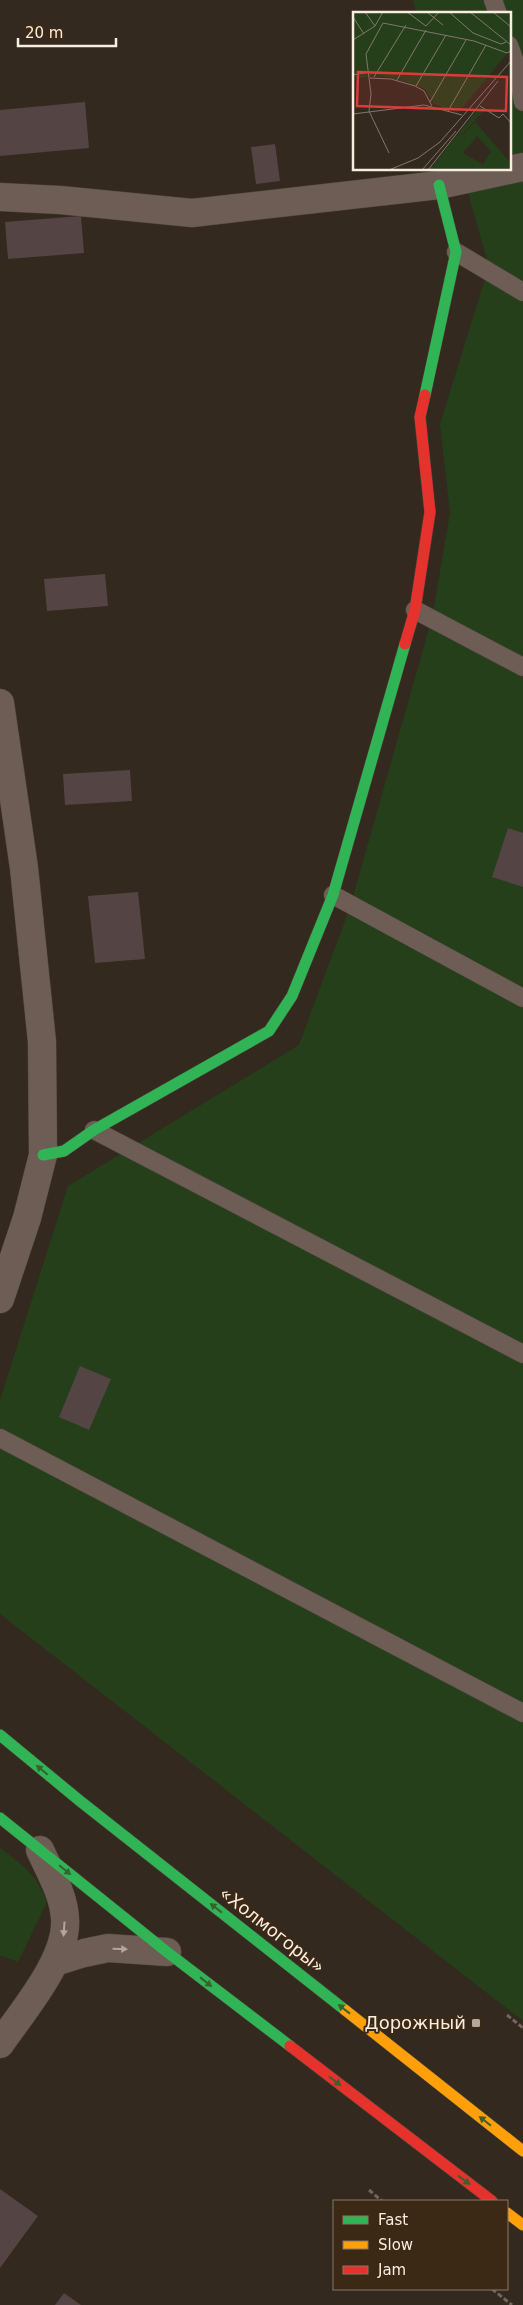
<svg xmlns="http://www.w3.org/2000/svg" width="523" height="2305" viewBox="0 0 523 2305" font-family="'DejaVu Sans',sans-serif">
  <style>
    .green { fill: #253f1b }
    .building { fill: #544443 }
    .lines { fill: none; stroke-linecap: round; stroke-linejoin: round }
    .lane-casing { stroke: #4d443b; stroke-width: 19 }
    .street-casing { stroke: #4d443b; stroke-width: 29 }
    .fast-casing { stroke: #4d443b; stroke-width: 12 }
    .slow-casing { stroke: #4d443b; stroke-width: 12 }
    .jam-casing { stroke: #4d443b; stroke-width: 12 }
    .path { stroke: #72665f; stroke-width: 3; stroke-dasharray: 5 2.5; stroke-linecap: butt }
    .lane { stroke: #6d5d54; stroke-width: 18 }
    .street { stroke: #6d5d54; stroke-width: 28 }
    .fast { stroke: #30b455; stroke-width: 11 }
    .slow { stroke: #ff9f0a; stroke-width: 11 }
    .jam { stroke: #e5322d; stroke-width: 11 }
    .oneway { fill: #37612f }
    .oneway2 { fill: #b3a59a }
    .poi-dot { fill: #b4a89c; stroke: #3c2915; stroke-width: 2 }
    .labels { text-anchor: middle; stroke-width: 4; stroke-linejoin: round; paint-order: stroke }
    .street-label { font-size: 18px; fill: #f9ede0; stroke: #3c2915 }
    .poi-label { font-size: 18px; fill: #f9ede0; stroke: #3c2915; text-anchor: end }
    .inset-road { fill: none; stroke: #82776c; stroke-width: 1 }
    .view { fill: #da3c3a; fill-opacity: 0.15; stroke: #da3c3a; stroke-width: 2.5 }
    .inset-edge { fill: none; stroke: #f9ede0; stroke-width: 2.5 }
  </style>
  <rect width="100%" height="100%" fill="#33291e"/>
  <path class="green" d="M413,0H523V2021L0,1614V1400L68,1186L299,1045L350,907L432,618L450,513L440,424L489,266L461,169H509V14H417Z
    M0,1848C23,1865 36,1874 47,1902L18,1962L0,1955Z"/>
  <path class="building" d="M85,102L89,148L0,156V110Z
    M275,144L280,181L256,184L251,147Z
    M81,216L84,253L8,259L5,222Z
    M105,574L108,606L47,611L44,579Z
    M130,770L132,801L65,805L63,774Z
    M508,828L523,833V887L492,877Z
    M138,892L145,959L95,963L88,896Z
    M80,1366L111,1379L89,1430L59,1417Z
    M0,2189L38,2216L0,2268Z
    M64,2293L81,2305H55Z"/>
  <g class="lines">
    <g class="lane-casing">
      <path id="lane" d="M493,0L498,14
        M509,45L517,68L523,102
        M456,252L523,292
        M415,610L523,667
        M333,895L523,998
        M94,1130L523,1354
        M0,1438L523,1713"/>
    </g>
    <g class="street-casing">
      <path id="street" d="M0,197L60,200L192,213L439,185L523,167
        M0,703L24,868L42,1042L43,1155L27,1218L0,1299
        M55,1962L84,1953L108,1948L167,1952
        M0,2044C22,2012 68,1959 65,1919C64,1895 50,1872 40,1850"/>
    </g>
    <g class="fast-casing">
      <path id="fast" d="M425,395L456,252L439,185
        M43,1155L64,1151L94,1130L269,1031L292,996L333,895L405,644
        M0,1735L80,1801L345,2010
        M0,1818L167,1952L290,2046"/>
    </g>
    <g class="slow-casing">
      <path id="slow" d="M345,2010L523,2151
        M507,2213L523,2225"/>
    </g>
    <g class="jam-casing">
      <path id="jam" d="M405,644L415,610L430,512L420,417L425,395
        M290,2046L492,2201"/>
    </g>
    <path class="path" d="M507,2015L523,2028
      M369,2190L382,2201
      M492,2289L512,2305"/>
    <use href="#lane" class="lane"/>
    <use href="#street" class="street"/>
    <use href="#fast" class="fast"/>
    <use href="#slow" class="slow"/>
    <use href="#jam" class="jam"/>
  </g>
  <defs><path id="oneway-solid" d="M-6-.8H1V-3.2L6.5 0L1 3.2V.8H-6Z" transform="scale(1.25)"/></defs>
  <g class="oneway">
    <use href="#oneway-solid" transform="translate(42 1770) rotate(-140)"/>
    <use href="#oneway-solid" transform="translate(65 1870) rotate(39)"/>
    <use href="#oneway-solid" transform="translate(216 1908) rotate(-142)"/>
    <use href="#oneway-solid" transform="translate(206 1982) rotate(38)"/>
    <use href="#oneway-solid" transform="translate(344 2009) rotate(-142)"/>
    <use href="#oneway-solid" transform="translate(335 2081) rotate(37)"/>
    <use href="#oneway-solid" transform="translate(485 2121) rotate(-142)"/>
    <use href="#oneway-solid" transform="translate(464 2180) rotate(37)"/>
  </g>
  <g class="oneway2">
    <use href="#oneway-solid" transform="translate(64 1929) rotate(94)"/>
    <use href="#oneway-solid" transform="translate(120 1949) rotate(2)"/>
  </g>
  <rect class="poi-dot" x="471" y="2018" width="10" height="10" rx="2.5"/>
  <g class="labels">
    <g class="street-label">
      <text transform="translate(272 1930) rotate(38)" y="6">«Холмогоры»</text>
    </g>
    <g class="poi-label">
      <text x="466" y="2029">Дорожный</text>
    </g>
  </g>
  <g transform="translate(353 12)">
    <rect width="158" height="158" fill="#33291e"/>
    <path d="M0,0H157V38L105,101L81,92L72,77L45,67L22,63L0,68ZM127,95L131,97L129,100L103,130L122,110L156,149L157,157L76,158ZM124,124L138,139L130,152L110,141Z" fill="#253f1b" fill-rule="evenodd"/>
    <path class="inset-road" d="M12,0L22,14M54,0L73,14L86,0M74,0L90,13M96,0L120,21L148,32L153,30M117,0L158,33M140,0L158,15M0,5L11,22M0,28L22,14L30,0M0,63L16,60M21,65L53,13M17,66L38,67L62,74L71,79L79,94M44,68L73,18M63,74L93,23M77,90L113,28M127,94L146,106L150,102L158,111M95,99L133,33M0,102L71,93L109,103M36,141L16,99L18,82L13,42L30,11L121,29L154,41L158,39M36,158L65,146L87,130L158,49M69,158L103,119M75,158L145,69"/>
    <path class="view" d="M5,60L154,65L153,99L4,94Z"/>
    <rect width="158" height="158" class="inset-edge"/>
  </g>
  <rect x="333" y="2200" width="175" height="90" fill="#3c2915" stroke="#887766"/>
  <rect x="343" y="2216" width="25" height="8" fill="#30b455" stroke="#887766"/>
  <text x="378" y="2225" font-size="15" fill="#f9ede0">Fast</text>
  <rect x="343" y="2241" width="25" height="8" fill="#ff9f0a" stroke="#887766"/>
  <text x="378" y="2250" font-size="15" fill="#f9ede0">Slow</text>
  <rect x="343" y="2266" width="25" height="8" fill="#e5322d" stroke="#887766"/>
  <text x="378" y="2275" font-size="15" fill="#f9ede0">Jam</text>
  <path d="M18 38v8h98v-8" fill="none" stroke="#f9ede0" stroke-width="2.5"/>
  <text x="25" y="38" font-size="15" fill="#f9ede0" stroke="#3c2915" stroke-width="4" paint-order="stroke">20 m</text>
</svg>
